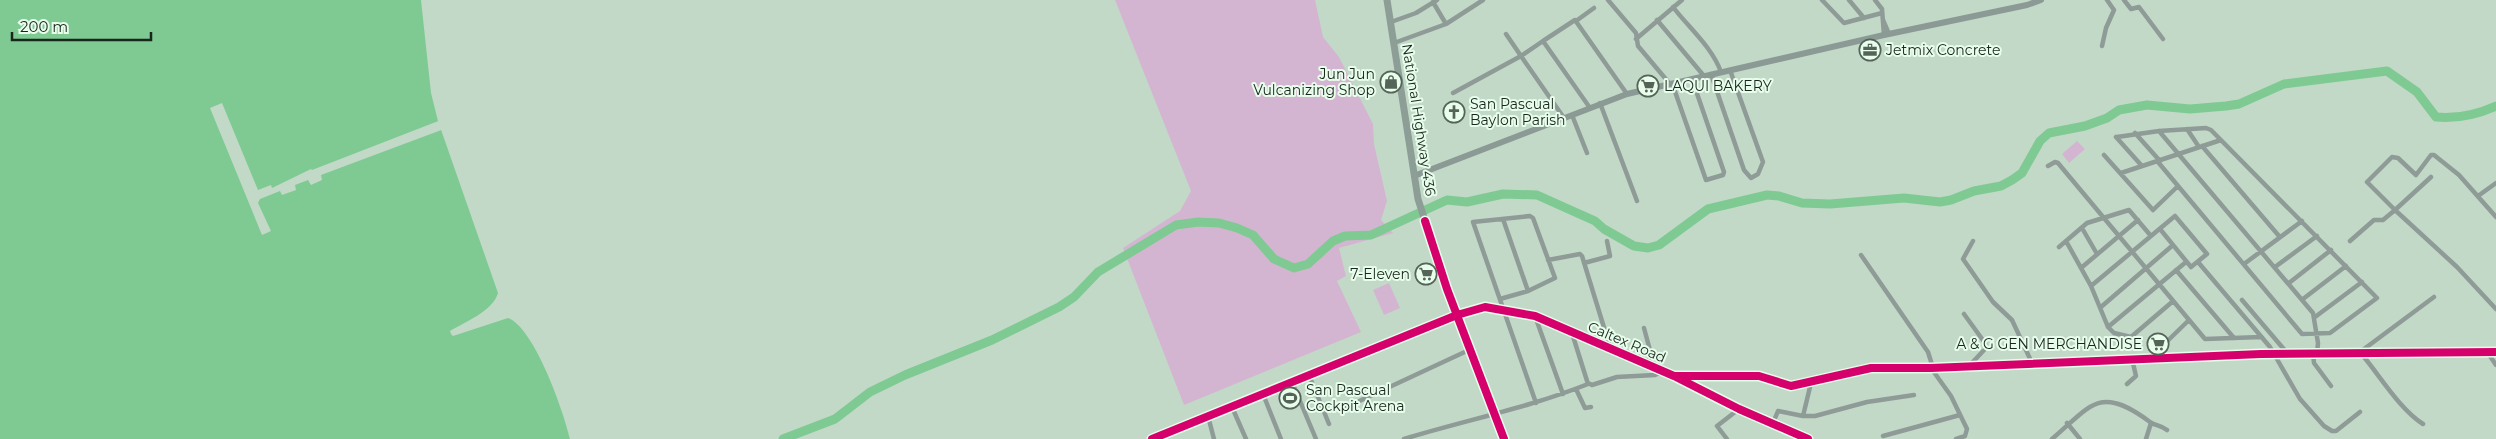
<svg xmlns="http://www.w3.org/2000/svg" width="2496" height="439" viewBox="0 0 2496 439" font-family="Montserrat,sans-serif">
  <style>
    .green { fill: #d4b5d1 }
    .water { fill: #7fca93 }
    .pier { fill: #c2d9c7 }
    .lines { fill: none; stroke-linecap: round; stroke-linejoin: round }
    .river { stroke: #7fca93; stroke-width: 9 }
    .street { stroke: #8f9b97; stroke-width: 4.5 }
    .secondary { stroke: #8b9a95; stroke-width: 6 }
    .primary { stroke: #8c9e96; stroke-width: 7 }
    .cycleway-casing { stroke: #e8fdec; stroke-width: 11 }
    .cycleway { stroke: #d6006c; stroke-width: 8 }
    .labels { text-anchor: middle; stroke-width: 4; stroke-linejoin: round; paint-order: stroke }
    .poi-label { font-size: 14px; fill: #18271b; stroke: #e8fdec; text-anchor: start }
    .street-label { font-size: 14px; fill: #18271b; stroke: #e8fdec }
  </style>
  <rect width="100%" height="100%" fill="#c2d9c7"/>
  <path class="green" d="M1115,0H1315L1323,37L1339,57L1373,124L1374,144L1387,201L1381,220L1393,233L1339,248L1346,276L1337,281L1361,332L1184,405L1123,248L1180,211L1191,191Z
    M2077,141L2085,149L2069,163L2062,154Z
    M1389,283L1400,308L1384,315L1373,290Z"/>
  <path class="water" d="M0,0H421L431,93L438,121L498,293C493,311 465,322 450,331L451,334L453,336L508,318C534,327 564,412 570,439H0Z"/>
  <path class="pier" d="M222,103L258,190L271,185L272,188L311,169L312,170L441,120L444,129L321,175L322,180L311,185L308,180L295,185L296,190L282,195L280,191L260,199L258,203L271,231L262,235L210,108Z"/>
  <g class="lines">
    <path class="river" d="M783,439L835,419L870,392L905,375L992,340L1059,307L1074,297L1098,272L1176,225L1198,222L1219,223L1237,228L1253,235L1274,259L1294,268L1308,264L1333,241L1345,236L1371,235L1447,200L1467,202L1503,194L1537,195L1595,221L1604,229L1634,246L1648,248L1659,245L1708,209L1767,195L1779,196L1802,203L1830,204L1904,198L1940,202L1951,200L1974,191L2001,186L2012,180L2022,173L2040,141L2049,133L2085,126L2107,118L2119,110L2147,105L2190,109L2226,106L2239,104L2284,84L2387,71L2417,92L2436,117C2458,119 2476,115 2496,106"/>
    <path class="street" d="M1608,0L1636,33L1638,46L1670,84
      M1822,0L1844,23L1882,13
      M1849,0L1864,18
      M1875,0L1882,9L1884,35
      M2124,0L2131,9L2139,7L2163,39
      M1433,2L1446,24
      M1673,7C1689,28 1712,47 1721,72
      M1657,20L1704,76
      M1883,20L1889,34
      M1576,21L1594,8
      M1391,22L1416,13L1437,0
      M1636,39L1682,0
      M1543,41L1575,20L1627,94
      M1394,43L1446,24L1483,0
      M2102,46L2106,28L2114,10L2107,0
      M1711,74L1744,170L1751,178L1758,174L1763,162L1730,70
      M1672,83L1706,180L1723,175L1724,172L1692,79
      M1453,93L1521,56L1506,34
      M1600,103L1637,201
      M1572,115L1587,153
      M1564,118L1521,56L1543,41L1590,108
      M2187,129L2199,147
      M2159,131L2313,313L2318,343L2317,354
      M2135,133L2160,161
      M2116,137L2142,166
      M2117,137L2159,131L2206,128L2211,130L2377,298L2330,333L2302,334L2158,162
      M2202,146L2279,236
      M2104,155L2153,210L2177,187
      M2048,166L2055,162L2058,163L2205,339L2261,337
      M2121,173L2221,140
      M2431,177L2395,210L2457,267L2496,309
      M2478,196L2496,183
      M1503,219L1528,291
      M2082,228L2097,254
      M1973,241L1963,259L1993,302L2012,320L2032,363
      M2066,241L2091,286L2108,327L2114,333L2131,337L2172,302
      M2350,241L2374,220H2383L2395,210L2367,182L2392,157L2398,158L2416,175L2431,155H2434L2459,175L2496,217
      M2059,247L2087,223L2129,210L2151,236
      M1861,255L1928,352L1933,368
      M1548,260L1580,254L1582,256L1610,347
      M2198,262L2270,347L2300,399L2324,426L2332,431H2336L2360,412
      M1584,263L1610,256L1607,241
      M2244,264L2302,221
      M2275,267L2317,236
      M2081,268L2138,220
      M2176,270L2234,338
      M2289,283L2331,250
      M2091,286L2175,216L2207,254L2191,267L2160,229
      M1500,299L1528,291L1555,278L1533,218L1530,216L1473,222L1536,403
      M2303,299L2346,266
      M2242,300L2288,354
      M2101,307L2173,245
      M1964,314L1985,343V349L1970,365
      M1535,316L1563,394
      M2315,317L2362,282
      M2108,327L2186,262
      M1644,328L1651,354L1647,364
      M2360,352L2434,297
      M2363,353L2364,357C2382,379 2400,409 2423,424
      M2488,353L2496,365
      M2313,354L2314,363L2331,386
      M2150,358L2188,321
      M1931,368L1951,396L1967,429L1965,436L1956,439
      M1309,375L1329,424
      M1292,382L1316,439
      M1588,383L1592,385L1617,377L1655,375L1664,371
      M2127,384L2136,376L2132,359
      M1576,389L1585,408L1591,407
      M1263,394L1281,439
      M1232,407L1246,439
      M1340,410L1469,350
      M1208,416L1214,439
      M1803,416L1810,387
      M1773,423L1778,411L1803,416H1815L1867,402L1914,395
      M2067,423L2080,439
      M1883,436L1960,415
      M1152,439L1457,315
      M1404,439C1466,420 1528,408 1588,384L1572,333
      M1727,439L1717,426L1739,409
      M2052,439C2091,406 2099,384 2150,422C2155,426 2161,425 2167,430
      M2146,439L2151,423"/>
    <path class="secondary" d="M1414,176L1627,94L1884,35L2027,5L2041,0
      M1457,315L1485,307L1535,316L1674,376L1739,409L1808,439
      M1674,376H1759L1791,386L1871,368H1931L2261,354L2496,352"/>
    <path class="primary" d="M1387,0L1418,199L1447,289L1504,439"/>
    <g class="cycleway-casing">
      <path id="cycleway" d="M1425,221L1447,289L1504,439
        M1674,376H1759L1791,386L1871,368H1931L2261,354L2496,352
        M1152,439L1457,315L1485,307L1535,316L1674,376L1739,409L1808,439"/>
    </g>
    <use href="#cycleway" class="cycleway"/>
  </g>
  <defs>
    <g id="office-ring" transform="scale(1.125)"><circle r="9.5" fill="#e8fdec" stroke="#546557" stroke-width="1.5"/><path d="M-6-3h4V-5.5h4V-3h4V5H-6ZM-1-4.5V-3h2v-1.5ZM-6 0V1H6V0Z" fill="#546557"/></g>
    <g id="shop-ring" transform="scale(1.125)"><circle r="9.5" fill="#e8fdec" stroke="#546557" stroke-width="1.5"/><path d="M-5-2.5h2.3a2.7 3.5 0 0 1 5.4 0H5L5.5 6h-11ZM-1.5-2.5h3a1.5 2.3 0 0 0-3 0Z" fill="#546557"/></g>
    <g id="supermarket-ring" transform="scale(1.125)"><circle r="9.5" fill="#e8fdec" stroke="#546557" stroke-width="1.5"/><path d="M-6-5.5h2.5l.6 2H6L4.5 2H-2.5L-4.4-4H-6ZM-1.5 3.2a1.3 1.3 0 1 0 .1 0ZM3 3.2a1.3 1.3 0 1 0 .1 0Z" fill="#546557"/></g>
    <g id="church-ring" transform="scale(1.125)"><circle r="9.5" fill="#e8fdec" stroke="#546557" stroke-width="1.5"/><path d="M-1.2-6h2.4v3.5h3.3v2.4h-3.3V6h-2.4V-.1h-3.3v-2.4h3.3Z" fill="#546557"/></g>
    <g id="stadium-ring" transform="scale(1.125)"><circle r="9.5" fill="#e8fdec" stroke="#546557" stroke-width="1.5"/><path d="M0-5a6.5 5 0 1 0 0 10a6.5 5 0 1 0 0-10ZM-3.5-1.8h7v3.6h-7Z" fill="#546557"/></g>
  </defs>
  <g fill-rule="evenodd">
    <use href="#office-ring" x="1870" y="50"/>
    <use href="#shop-ring" x="1391" y="82"/>
    <use href="#supermarket-ring" x="1648" y="86"/>
    <use href="#church-ring" x="1454" y="112"/>
    <use href="#supermarket-ring" x="1426" y="274"/>
    <use href="#supermarket-ring" x="2158" y="344"/>
    <use href="#stadium-ring" x="1290" y="398"/>
  </g>
  <g class="labels">
    <g class="poi-label">
      <text x="1886" y="55">Jetmix Concrete</text>
      <text x="1375" y="79" text-anchor="end">Jun Jun<tspan x="1375" dy="16">Vulcanizing Shop</tspan></text>
      <text x="1664" y="91">LAQUI BAKERY</text>
      <text x="1470" y="109">San Pascual<tspan x="1470" dy="16">Baylon Parish</tspan></text>
      <text x="1410" y="279" text-anchor="end">7-Eleven</text>
      <text x="2142" y="349" text-anchor="end">A &amp; G GEN MERCHANDISE</text>
      <text x="1306" y="395">San Pascual<tspan x="1306" dy="16">Cockpit Arena</tspan></text>
    </g>
    <g class="street-label">
      <text transform="translate(1419 120) rotate(81)" y="5">National Highway 436</text>
      <text transform="translate(1627 342) rotate(23)" y="5">Caltex Road</text>
    </g>
  </g>
  <path d="M12 32v8h139v-8" fill="none" stroke="#18271b" stroke-width="2.5"/>
  <text x="20" y="32" font-size="15" fill="#18271b" stroke="#e8fdec" stroke-width="4" paint-order="stroke">200 m</text>
</svg>
